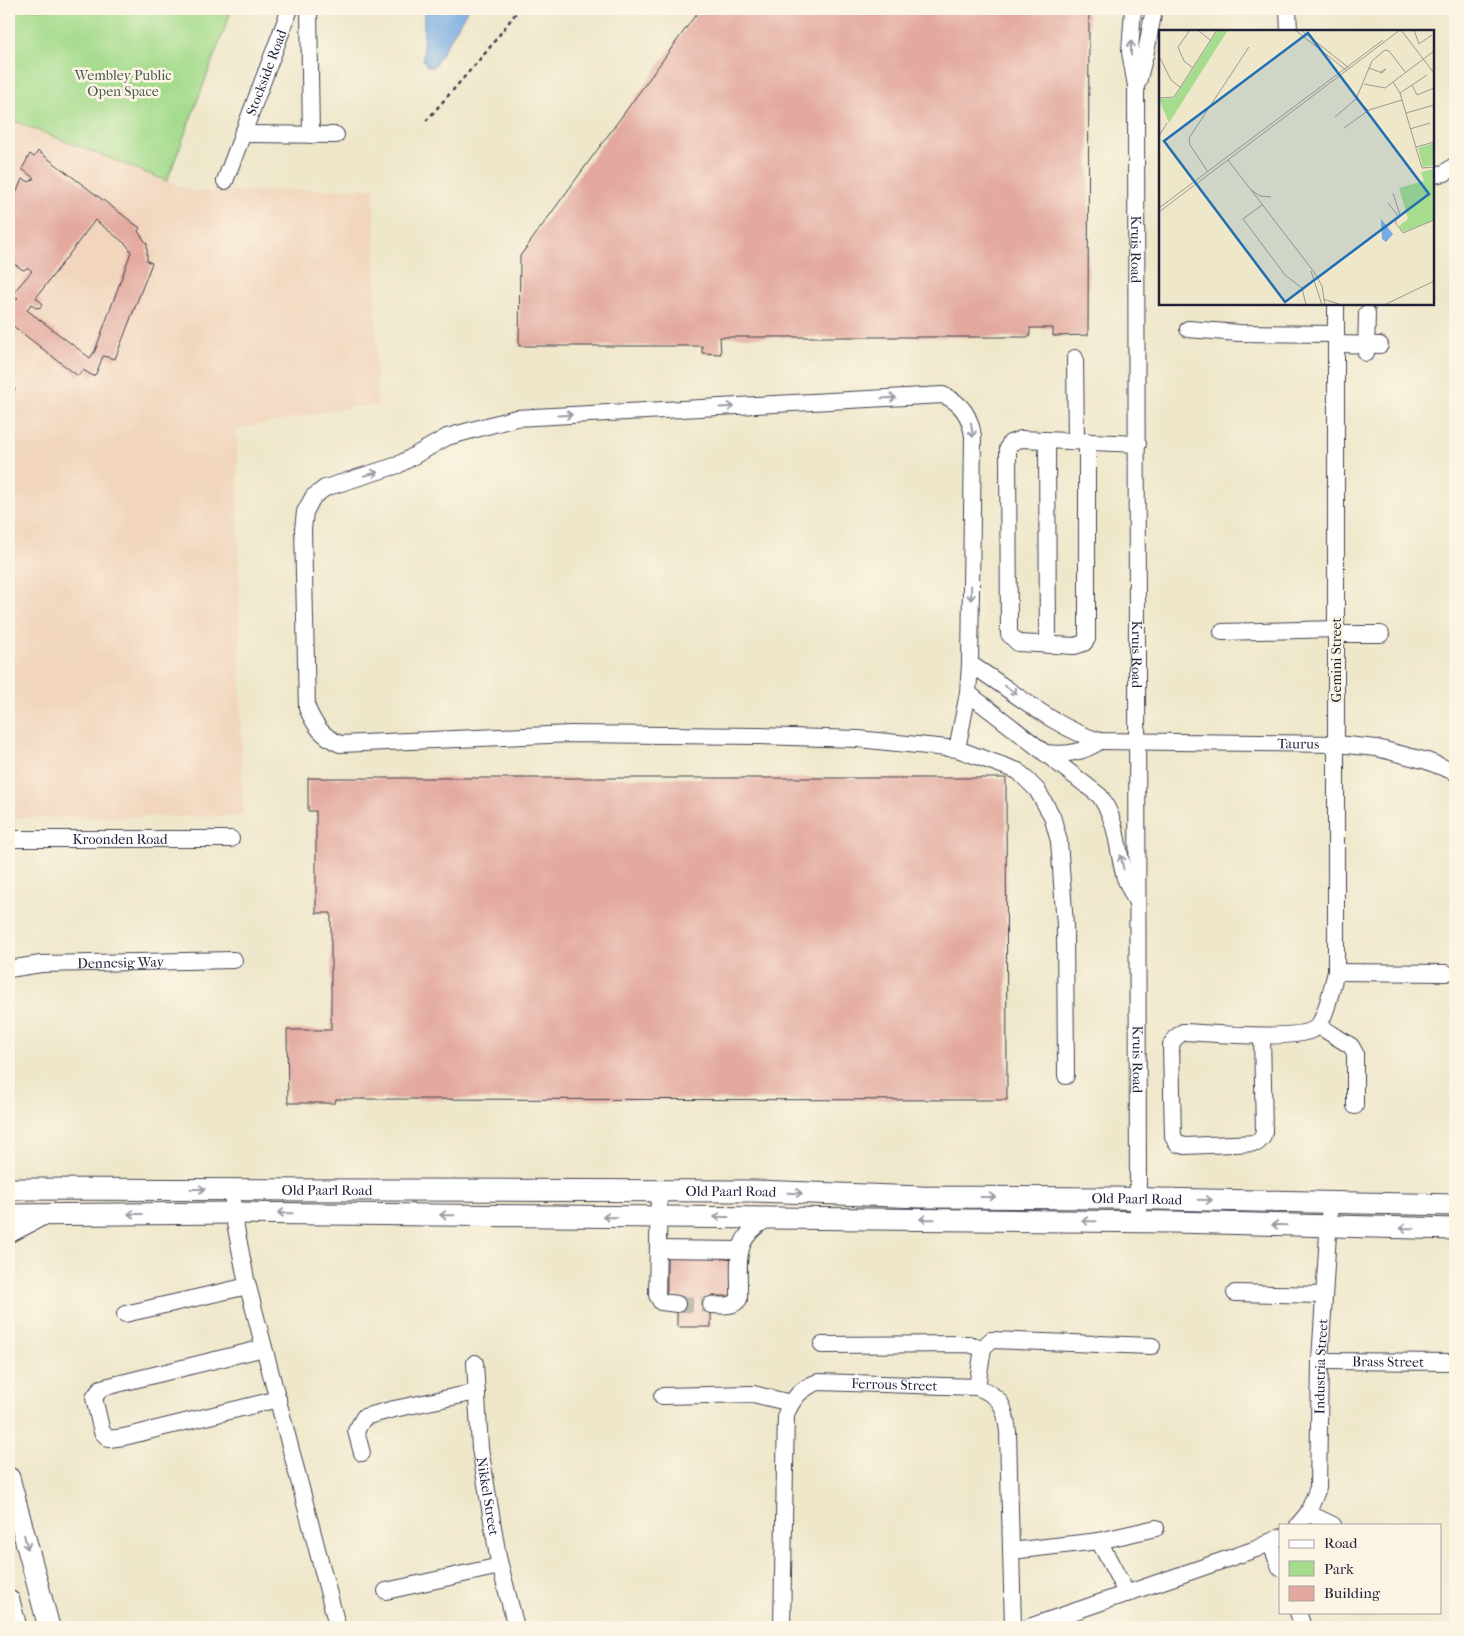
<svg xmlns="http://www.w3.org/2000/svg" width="1464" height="1636" viewBox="0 0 1464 1636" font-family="'IM FELL French Canon',serif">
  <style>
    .built { fill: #f1d5bd }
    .green { fill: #a6dc8d; stroke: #647f64 }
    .water { fill: #76abe3; stroke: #4c668f }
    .building { fill: #e3a99f; fill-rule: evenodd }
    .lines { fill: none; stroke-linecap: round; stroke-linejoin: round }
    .minor-tunnel { stroke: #c5c0ad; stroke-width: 16; stroke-dasharray: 16 8; stroke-linecap: butt }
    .minor-casing { stroke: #414050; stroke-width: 18 }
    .major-casing { stroke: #414050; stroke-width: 23 }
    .path { stroke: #414050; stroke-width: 2.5; stroke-dasharray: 4 4; stroke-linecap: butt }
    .minor { stroke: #fff; stroke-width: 16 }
    .major { stroke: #fff; stroke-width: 21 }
    .oneway { stroke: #9c9ca7 }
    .labels { text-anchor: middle; stroke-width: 5; stroke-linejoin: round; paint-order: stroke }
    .street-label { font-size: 14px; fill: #22223b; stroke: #fcf5e5 }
    .park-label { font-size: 14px; fill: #4a5a54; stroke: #fcf5e5 }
    .inset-road { fill: none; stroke: #9c9891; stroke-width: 1 }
    .view { fill: #1f6fb2; fill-opacity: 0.15; stroke: #1f6fb2; stroke-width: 2.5 }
    .inset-edge { fill: none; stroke: #22223b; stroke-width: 2.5 }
  </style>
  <rect width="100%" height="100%" fill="#fcf5e5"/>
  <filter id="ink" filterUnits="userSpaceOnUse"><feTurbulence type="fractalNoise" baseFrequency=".02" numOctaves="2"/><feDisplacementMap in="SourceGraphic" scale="10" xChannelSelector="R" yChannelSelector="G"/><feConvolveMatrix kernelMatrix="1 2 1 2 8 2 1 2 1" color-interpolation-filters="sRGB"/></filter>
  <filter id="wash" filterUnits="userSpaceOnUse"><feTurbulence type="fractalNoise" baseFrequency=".0096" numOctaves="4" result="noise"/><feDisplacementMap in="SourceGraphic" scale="20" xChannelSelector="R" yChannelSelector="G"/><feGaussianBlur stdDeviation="1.12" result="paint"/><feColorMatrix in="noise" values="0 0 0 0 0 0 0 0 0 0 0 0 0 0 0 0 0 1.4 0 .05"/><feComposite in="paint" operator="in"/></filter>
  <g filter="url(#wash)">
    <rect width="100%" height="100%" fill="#eee7ca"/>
    <path class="built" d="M9,119L195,192L374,188L377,406H356L237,429L243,816L9,818Z"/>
    <path class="green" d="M9,9H232L167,181L9,119Z"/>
    <path class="water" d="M424,9H468L435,65L430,68L426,65L423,59Z"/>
    <g id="blocks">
      <path class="building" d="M700,9H1089L1088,335L1053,336V328H1030V337H720L721,354L702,353V346H519L520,256Z
        M38,151L140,228L138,231L147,244V261L152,263L115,359L103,356L96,374L93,376L83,370L78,376L9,323V297L15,301L18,298L12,294L32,271L28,268L23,270L9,260V204L12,195L15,196L22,179L30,182L34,178L22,169L30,154L34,157ZM95,220L127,245L131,252L95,351L90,358L27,310L31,304L36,308L41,307L42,303L36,298Z
        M9,384L15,389L9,398Z
        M308,778H1006L1007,1100L336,1099L335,1103H288L287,1030H331V913H316V811H308Z
        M667,1257L736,1258V1296H711V1327H677V1296H667Z"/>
    </g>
  </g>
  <g filter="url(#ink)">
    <use href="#blocks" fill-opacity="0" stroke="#414050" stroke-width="1"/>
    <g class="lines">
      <path class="minor-tunnel" d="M677,1304L711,1305"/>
      <g class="minor-casing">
        <g id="minor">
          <path d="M309,9L311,135"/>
          <path id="s1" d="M1133,9L1130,52L1136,86L1138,1222"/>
          <path d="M1288,9L1289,31"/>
          <path d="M1138,82L1147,47L1154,9"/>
          <path d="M242,134L336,135"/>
          <path d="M1433,175L1445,173L1455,165"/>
          <path id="s2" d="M225,181L290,9"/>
          <path d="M1188,329L1239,333L1336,334"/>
          <path d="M1336,344L1380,345"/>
          <path d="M1366,353L1367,313"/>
          <path d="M1075,358L1076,441"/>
          <path d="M1047,440L1048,645"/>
          <path d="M1087,441V639L1084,643L1075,646L1018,643L1009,634L1008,448L1010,443L1021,439L1138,444"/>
          <path d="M1222,632L1337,629"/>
          <path d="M1336,634H1381"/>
          <path id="s3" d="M970,664C1011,689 1054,728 1100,741L1336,744L1377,748L1427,761L1455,772"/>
          <path d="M968,693L1100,796C1119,825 1116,846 1125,878C1128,886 1133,895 1137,903"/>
          <path d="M957,749L968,693L970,664L973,436C970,416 962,403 943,395L516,418L447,437L398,465L325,488L313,497L305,512L303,529L307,708C315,726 322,736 340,744L571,734L758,736L858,739L957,749L1018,771L1037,790L1052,816L1059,841L1065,925L1066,1076"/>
          <path d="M1045,753C1067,755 1082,753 1100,741"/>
          <path id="s4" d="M9,839H231"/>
          <path id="s5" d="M9,969L41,964L234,960"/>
          <path d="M1336,972L1446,973"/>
          <path d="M1319,1026L1351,1046L1355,1053V1106"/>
          <path d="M1262,1036L1264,1132L1262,1138L1257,1143L1185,1146L1178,1144L1173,1137L1171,1045L1175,1038L1183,1032C1208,1033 1302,1042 1317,1027C1326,1018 1332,986 1336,972V304"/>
          <path d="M233,1189V1213L246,1279L337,1625"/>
          <path d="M659,1191L657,1295L661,1302L677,1304"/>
          <path d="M658,1249L740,1250"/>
          <path d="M1235,1293L1324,1295"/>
          <path d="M711,1305C721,1305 733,1308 739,1299C740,1261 731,1237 770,1218"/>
          <path d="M125,1314L248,1286"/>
          <path d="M822,1345L968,1344L983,1348"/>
          <path d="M264,1348L101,1388L94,1398L102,1432L109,1439L124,1437L278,1399"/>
          <path id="s6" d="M1320,1361L1455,1362"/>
          <path id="s7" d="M475,1363L480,1448L498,1557L516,1627"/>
          <path d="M977,1387L983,1348L991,1340L1152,1346"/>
          <path d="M662,1396L753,1394L791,1403"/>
          <path d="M362,1453L356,1431L364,1417L394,1409L477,1392"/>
          <path d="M1308,1513L1333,1525"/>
          <path id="s8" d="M1298,1525L1308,1513L1318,1488L1320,1361L1330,1202"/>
          <path d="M1099,1541L1156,1528"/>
          <path d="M1270,1542L1280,1568"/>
          <path d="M1011,1551L1099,1541L1127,1594"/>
          <path d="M386,1591L500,1566"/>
          <path d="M1298,1612L1303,1627"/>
          <path id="s9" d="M782,1627L786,1414C794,1397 800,1389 818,1382L977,1387C1002,1397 1005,1406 1008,1432L1013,1627"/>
          <path d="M1029,1627L1256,1549L1280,1537"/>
        </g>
      </g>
      <g class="major-casing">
        <g id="major">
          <path id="s10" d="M9,1189L754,1191L921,1197L1112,1198L1455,1205"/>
          <path d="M9,1215L233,1213L770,1218L1173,1222L1455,1229"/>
          <path d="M9,1232L38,1217"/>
          <path d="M9,1478L49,1627"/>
          <path d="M9,1601L16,1627"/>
        </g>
      </g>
      <path class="path" d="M426,121L487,51L519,9"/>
      <use href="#minor" class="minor"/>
      <use href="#major" class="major"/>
    </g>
    <defs><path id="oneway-shaft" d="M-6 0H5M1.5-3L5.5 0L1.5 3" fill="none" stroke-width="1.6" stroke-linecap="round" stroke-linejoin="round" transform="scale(1.25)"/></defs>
    <g class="oneway">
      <use href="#oneway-shaft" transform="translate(1131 48) rotate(-90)"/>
      <use href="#oneway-shaft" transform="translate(889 398) rotate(-3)"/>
      <use href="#oneway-shaft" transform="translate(727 407) rotate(-3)"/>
      <use href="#oneway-shaft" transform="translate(565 415) rotate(-3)"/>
      <use href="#oneway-shaft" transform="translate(972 430) rotate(82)"/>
      <use href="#oneway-shaft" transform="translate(371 474) rotate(-14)"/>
      <use href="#oneway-shaft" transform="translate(971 593) rotate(91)"/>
      <use href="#oneway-shaft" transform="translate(1011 690) rotate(35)"/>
      <use href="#oneway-shaft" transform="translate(1122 862) rotate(-102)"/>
      <use href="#oneway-shaft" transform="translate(198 1189)"/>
      <use href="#oneway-shaft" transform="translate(795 1193) rotate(2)"/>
      <use href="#oneway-shaft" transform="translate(988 1197)"/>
      <use href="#oneway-shaft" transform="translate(1205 1200) rotate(1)"/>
      <use href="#oneway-shaft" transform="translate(285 1213) rotate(-179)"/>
      <use href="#oneway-shaft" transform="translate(135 1214) rotate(180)"/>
      <use href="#oneway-shaft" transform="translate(447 1215) rotate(-179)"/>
      <use href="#oneway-shaft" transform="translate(610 1217) rotate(-179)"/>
      <use href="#oneway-shaft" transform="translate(721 1217) rotate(-180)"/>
      <use href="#oneway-shaft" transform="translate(927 1219) rotate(-179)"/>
      <use href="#oneway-shaft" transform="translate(1089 1221) rotate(-179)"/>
      <use href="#oneway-shaft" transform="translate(1279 1225) rotate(-178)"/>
      <use href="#oneway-shaft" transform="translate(1407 1228) rotate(-179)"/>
      <use href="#oneway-shaft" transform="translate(26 1542) rotate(75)"/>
    </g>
  </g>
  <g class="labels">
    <g class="street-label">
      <text dy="5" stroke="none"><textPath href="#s2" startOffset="116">Stockside Road</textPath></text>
      <text dy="5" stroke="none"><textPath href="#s1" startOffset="241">Kruis Road</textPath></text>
      <text dy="5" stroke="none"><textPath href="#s1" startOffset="646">Kruis Road</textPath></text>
      <text transform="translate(1336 660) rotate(-90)" y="5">Gemini Street</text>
      <text dy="5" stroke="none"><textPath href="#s3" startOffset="350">Taurus</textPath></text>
      <text dy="5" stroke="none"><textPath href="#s4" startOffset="111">Kroonden Road</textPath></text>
      <text dy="5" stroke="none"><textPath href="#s5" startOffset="112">Dennesig Way</textPath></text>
      <text dy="5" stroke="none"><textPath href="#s1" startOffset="1051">Kruis Road</textPath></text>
      <text dy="5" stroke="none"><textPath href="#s10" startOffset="318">Old Paarl Road</textPath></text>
      <text dy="5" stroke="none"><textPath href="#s10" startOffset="722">Old Paarl Road</textPath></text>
      <text dy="5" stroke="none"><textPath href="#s10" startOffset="1128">Old Paarl Road</textPath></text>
      <text dy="5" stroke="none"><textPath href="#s6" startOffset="68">Brass Street</textPath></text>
      <text dy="5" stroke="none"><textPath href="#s8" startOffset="164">Industria Street</textPath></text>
      <text dy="5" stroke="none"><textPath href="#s9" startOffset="336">Ferrous Street</textPath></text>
      <text dy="5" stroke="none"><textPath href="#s7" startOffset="134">Nikkel Street</textPath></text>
    </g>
    <g class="park-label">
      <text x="123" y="80">Wembley Public<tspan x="123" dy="16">Open Space</tspan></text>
    </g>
  </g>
  <g transform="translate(1159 30)">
    <rect width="275" height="275" fill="#eee7ca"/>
    <path d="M59,0H69L10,93L0,69L15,68ZM275,113V135L264,137L259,118ZM275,139V190L244,202L240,196L249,189L240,158L265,151L262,142Z" fill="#a6dc8d"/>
    <path d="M222,189L234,204L227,212L223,209Z" fill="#76abe3"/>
    <path class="inset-road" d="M31,0L19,17L25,31L34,38M39,0L52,11M136,0L187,40M142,0L190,38M242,0L275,43M255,0L260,14L273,5M0,26L12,50L21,57M210,38L223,43L227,39L221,42M234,52L241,63L263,138L275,137M205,54L226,58L275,21M253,55L258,65L275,58M241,63L268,45M0,68L15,67L58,0M197,69L209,80M247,83L275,75M176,87L197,69L213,31L226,20L230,21L247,43M185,98L210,80L243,70M251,99L271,93M0,106L8,93M257,117L275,112M69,130L155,242L163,256L166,275M49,142L31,115L30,108L90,17M92,160L101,166L112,167M234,163L241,185L236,192L244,203L275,190M229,173L240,187M103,175L84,189L126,245L143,258L147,275M0,178L224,10M0,182L241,0M152,241L163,275M164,269L183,275M225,275L275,251"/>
    <path class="view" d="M149,3L270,164L126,272L5,111Z"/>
    <rect width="275" height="275" class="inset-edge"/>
  </g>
  <rect width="1464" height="1636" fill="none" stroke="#fcf5e5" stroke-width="30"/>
  <rect x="1279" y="1524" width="162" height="90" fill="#fcf5e5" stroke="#a5a1a1"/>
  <rect x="1289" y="1540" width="25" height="8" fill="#ffffff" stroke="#a5a1a1"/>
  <text x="1324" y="1548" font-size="15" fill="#22223b">Road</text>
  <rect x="1289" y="1561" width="25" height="15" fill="#a6dc8d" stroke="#a5a1a1"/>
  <text x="1324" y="1574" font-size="15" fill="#22223b">Park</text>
  <rect x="1289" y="1586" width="25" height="15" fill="#e3a99f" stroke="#a5a1a1"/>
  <text x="1324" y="1598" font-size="15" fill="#22223b">Building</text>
</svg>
